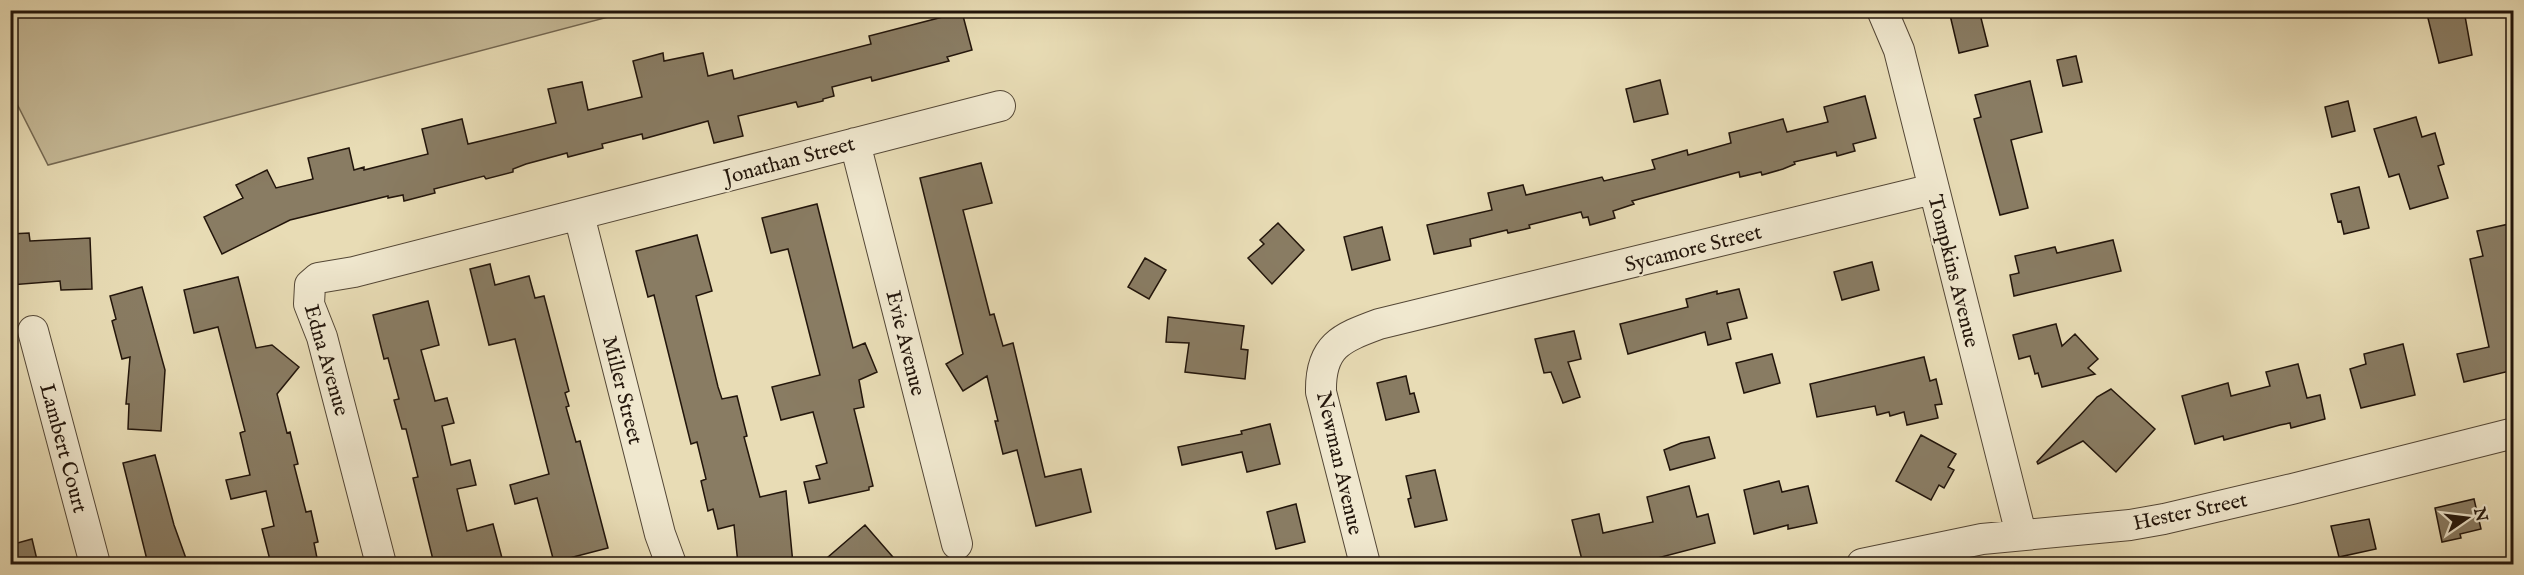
<svg xmlns="http://www.w3.org/2000/svg" width="2524" height="575" viewBox="0 0 2524 575" font-family="'IM FELL English',serif">
  <style>
    .green { fill: #c6ba98; stroke: #746852; stroke-width: 1.5 }
    .building { fill: #897c63; stroke: #22150b; stroke-width: 1.5 }
    .lines { fill: none; stroke-linecap: round; stroke-linejoin: round }
    .minor-casing { stroke: #544736; stroke-width: 32 }
    .minor { stroke: #f0e8cf; stroke-width: 30 }
    .labels { text-anchor: middle; stroke-width: 4.5; stroke-linejoin: round; paint-order: stroke }
    .street-label { font-size: 21px; fill: #22150b; stroke: #f0e8cf }
  </style>
  <rect width="100%" height="100%" fill="#e8dcb5"/>
  <filter id="stains"><feTurbulence type="fractalNoise" baseFrequency=".00333" numOctaves="4"/><feColorMatrix values="0 0 0 0 .2 0 0 0 0 .09 0 0 0 0 .02 0 0 0 .5 -.17"/></filter>
  <radialGradient id="worn" r=".72"><stop offset=".6" stop-color="#630" stop-opacity="0"/><stop offset="1" stop-color="#630" stop-opacity=".3"/></radialGradient>
  <path class="green" d="M11,10H631V11L48,165L11,92Z"/>
  <path class="building" d="M1970,10H1979L1988,46L1959,53L1950,15Z
    M2426,10H2460L2462,17L2465,16L2472,55L2439,63Z
    M962,12L972,50L947,57L949,61L872,81L871,77L832,87L834,96L823,99V101L798,107L796,102L738,116L743,136L714,143L708,121L643,139L642,134L602,144L603,148L568,157L567,153L526,164L513,169V172L486,179L484,176L434,189L435,193L404,201L403,195L388,198V196L290,220L222,254L204,217L243,198L236,185L267,170L276,188L313,179L308,158L349,148L354,170L364,167V170L428,154L422,129L462,119L468,144L556,123L548,89L582,82L588,110L642,97L633,61L663,53L664,61L703,53L708,76L732,70L734,79L871,44L869,36Z
    M2076,56L2082,82L2063,86L2057,60Z
    M1660,80L1668,114L1634,122L1626,89Z
    M2030,81L2042,132L2011,140L2028,208L2000,215L1974,119L1981,117L1975,95Z
    M1865,96L1876,138L1853,144L1855,151L1837,156L1836,152L1794,162L1795,164L1783,169L1762,175L1761,172L1740,177L1739,172L1632,201L1634,204L1613,211L1615,218L1590,225L1588,217L1583,218L1581,212L1529,225L1530,228L1508,233L1507,230L1470,239L1471,246L1434,254L1427,225L1492,210L1488,193L1523,185L1526,195L1602,177L1604,181L1655,169L1652,160L1687,150L1688,155L1731,143L1729,133L1783,119L1787,132L1828,122L1824,107Z
    M2348,101L2355,131L2332,137L2325,107Z
    M2416,117L2422,137L2435,133L2444,164L2438,166L2448,198L2410,209L2399,174L2389,177L2374,129Z
    M981,163L992,203L963,210L990,315L994,314L1003,346L1013,343L1045,477L1081,469L1091,512L1036,526L1017,450L1003,454L995,421H998L987,376L963,391L946,364L963,354L920,178Z
    M2359,187L2369,228L2344,234L2341,221L2338,222L2331,194Z
    M817,204L853,348L865,343L877,372L859,380L864,407L854,409L873,486L869,487V490L809,503L804,482L820,479L816,466L827,463L813,412L781,420L772,387L820,375L788,249L771,253L762,218Z
    M1278,223L1304,250L1272,284L1248,258L1264,244L1260,240Z
    M2509,224L2514,243V370L2464,382L2457,354L2489,347L2470,259L2483,256L2477,231Z
    M1382,227L1390,260L1352,270L1344,237Z
    M29,233L30,241L90,238L92,289L61,290L60,281L10,285V234Z
    M697,235L712,291L696,296L718,387L722,399L737,396L747,436L744,437L760,497L786,491L793,564H738L734,525L718,529L713,509L708,511L701,481L706,479L697,442L691,444L654,295L648,297L636,251Z
    M2113,240L2121,271L2014,296L2010,275L2019,273L2015,256L2055,247L2057,253Z
    M1145,258L1166,270L1149,299L1128,287Z
    M1872,262L1879,290L1842,300L1834,272Z
    M490,264L495,285L529,276L535,298L544,296L569,391L565,393L569,406L566,407L576,442L580,441L608,548L554,562L537,498L515,504L510,485L549,474L515,339L489,345L470,269Z
    M238,277L256,348L272,345L299,367L277,394L287,433L290,432L298,464L294,465L306,512L311,511L318,542L314,543L317,558L290,564H271L262,529L274,526L266,491L231,499L226,480L250,475L240,433L245,431L218,327L194,333L184,290Z
    M142,287L165,370L161,431L128,429L129,404H126L130,357L122,359L112,321L116,319L110,296Z
    M1739,289L1747,318L1727,323L1731,339L1708,345L1705,332L1628,354L1620,324L1688,307L1686,299L1717,291V294Z
    M428,301L439,345L421,350L435,401L447,398L454,423L442,426L451,465L470,460L476,485L457,489L467,531L493,524L502,558L476,564H434L413,478L418,477L406,429H402L394,400L399,399L388,358L384,359L373,315Z
    M1168,317L1244,326L1241,349L1248,350L1245,379L1185,372L1189,343L1166,342Z
    M2056,324L2062,346L2075,334L2098,359L2088,368L2095,374L2042,387L2038,373L2035,374L2030,356L2019,359L2013,335Z
    M1574,331L1581,359L1568,362L1580,397L1563,403L1551,372L1544,373L1535,339Z
    M2403,344L2415,395L2361,408L2350,369L2366,364L2364,354Z
    M1772,354L1780,383L1744,393L1736,363Z
    M1924,357L1930,381L1936,379L1942,404L1935,405L1938,418L1907,425L1904,412L1890,416L1889,412L1877,415L1875,406L1817,417L1810,384Z
    M2298,364L2307,398L2320,395L2325,419L2291,428L2290,423L2280,425L2224,440L2223,436L2195,444L2182,396L2228,383L2231,396L2270,386L2266,372Z
    M1406,376L1410,394L1414,393L1419,412L1386,420L1377,383Z
    M2111,389L2155,429L2116,472L2083,441L2038,464L2037,462L2097,397Z
    M1270,424L1280,464L1247,472L1242,452L1182,465L1178,447L1242,434L1241,431Z
    M1921,435L1956,454L1948,467L1954,470L1944,488L1939,485L1931,500L1896,481Z
    M1709,437L1715,458L1670,470L1664,450L1681,443Z
    M155,455L174,525L188,564H148L123,463Z
    M1435,470L1447,520L1415,527L1408,499L1411,498L1406,476Z
    M1779,481L1782,492L1808,486L1817,523L1788,529V525L1754,534L1744,490Z
    M1689,486L1697,517L1708,514L1715,543L1646,561L1647,564H1583L1572,520L1599,514L1603,533L1653,522L1647,497Z
    M2474,499L2481,529L2460,534L2461,538L2442,542L2435,508Z
    M1296,504L1305,542L1276,549L1267,512Z
    M2369,519L2376,549L2339,557L2331,526Z
    M865,525L899,564H820Z
    M32,539L38,564H10V545Z"/>
  <g class="lines">
    <g class="minor-casing">
      <path id="minor" d="M1882,10L1899,50L2021,534
        M855,143L957,544
        M579,215L660,534L671,564
        M33,331L95,564
        M381,564L322,337L309,304L310,285L318,278L354,272L1000,106
        M1365,564L1321,392C1320,346 1341,338 1379,324L1933,189
        M1862,564L1982,539L2130,525L2164,519L2292,489L2514,433"/>
    </g>
    <use href="#minor" class="minor"/>
  </g>
  <g class="labels">
    <g class="street-label">
      <text transform="translate(789 160) rotate(-15)" y="7">Jonathan Street</text>
      <text transform="translate(1693 248) rotate(-14)" y="7">Sycamore Street</text>
      <text transform="translate(1954 271) rotate(76)" y="7">Tompkins Avenue</text>
      <text transform="translate(906 343) rotate(76)" y="7">Evie Avenue</text>
      <text transform="translate(327 360) rotate(74)" y="7">Edna Avenue</text>
      <text transform="translate(623 390) rotate(76)" y="7">Miller Street</text>
      <text transform="translate(64 448) rotate(75)" y="7">Lambert Court</text>
      <text transform="translate(1340 463) rotate(77)" y="7">Newman Avenue</text>
      <text transform="translate(2190 511) rotate(-12)" y="7">Hester Street</text>
    </g>
  </g>
  <rect width="2524" height="575" fill="none" stroke="#e8dcb5" stroke-width="36"/>
  <rect x="12" y="12" width="2500" height="551" fill="none" stroke="#22150b" stroke-width="3"/>
  <rect x="18" y="18" width="2488" height="539" fill="none" stroke="#22150b" stroke-width="1.5"/>
  <g transform="translate(2467 518) rotate(76)" stroke="#f0e8cf" stroke-width="4.5" paint-order="stroke">
  <path d="M0-4.5L10 22L0 15L-10 22Z" fill="#22150b"/>
  <text y="-9" font-size="16" font-weight="bold" text-anchor="middle" fill="#22150b">N</text>
  </g>
  <rect width="100%" height="100%" filter="url(#stains)"/>
  <rect width="100%" height="100%" fill="url(#worn)"/>
</svg>
